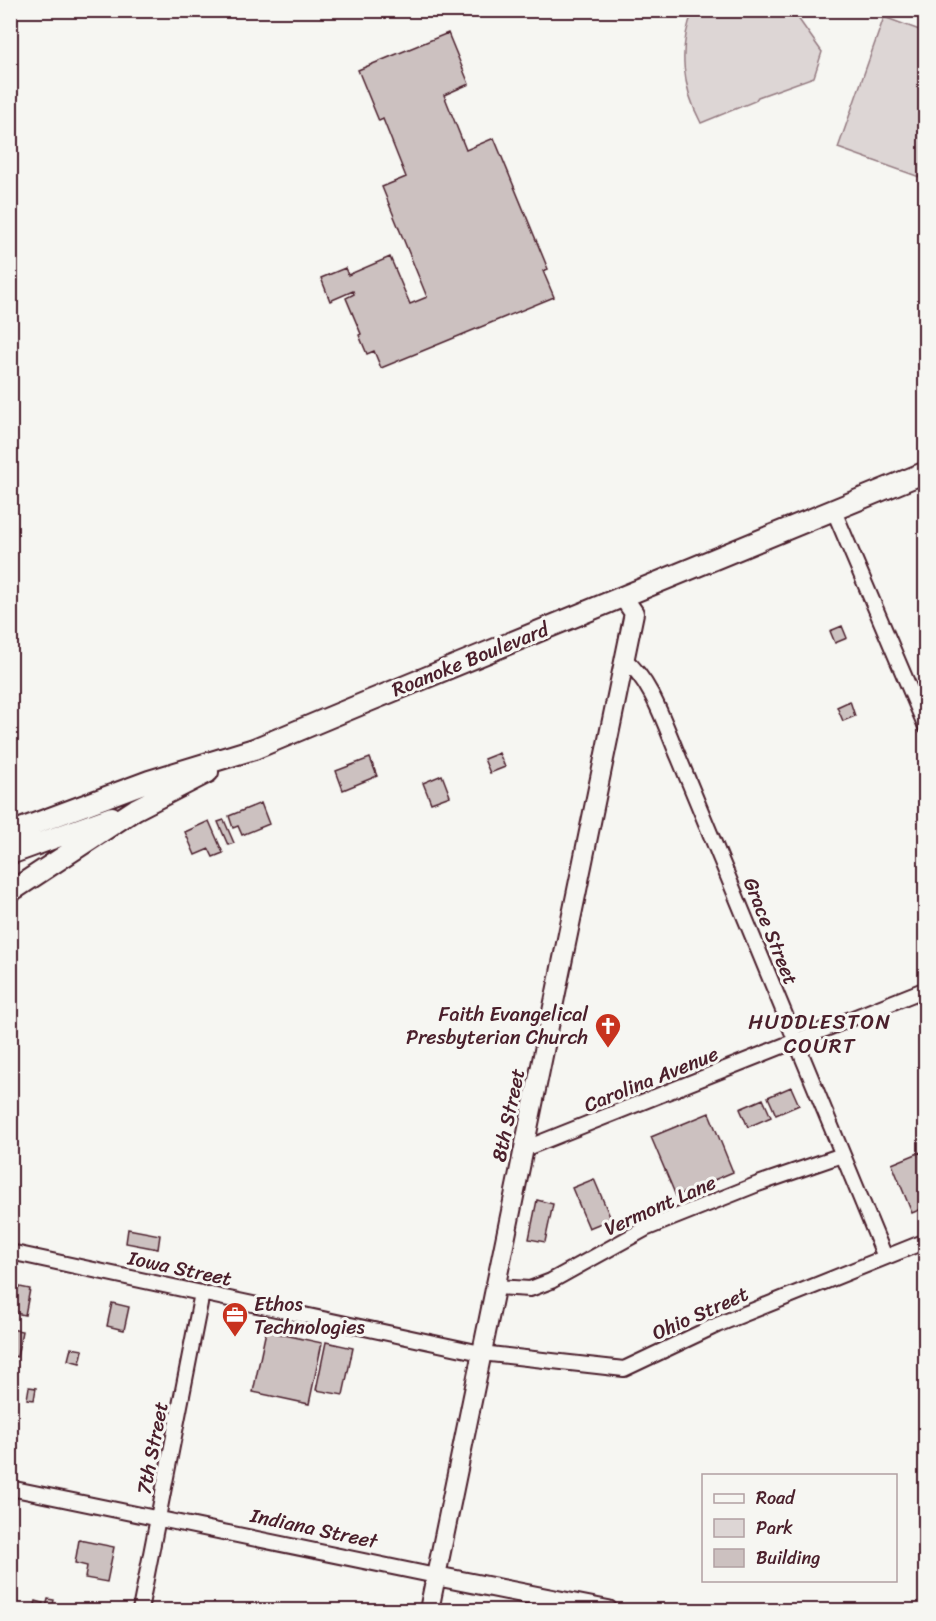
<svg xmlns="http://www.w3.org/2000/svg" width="936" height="1621" viewBox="0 0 936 1621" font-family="Sriracha,sans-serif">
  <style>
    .green { fill: #ddd6d5; stroke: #947a80; stroke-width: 1.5 }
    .building { fill: #ccc1c0; stroke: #4a1f2b; stroke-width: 1.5 }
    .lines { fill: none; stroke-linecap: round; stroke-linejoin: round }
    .minor-casing { stroke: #4a1f2b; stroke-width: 18 }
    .tertiary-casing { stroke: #4a1f2b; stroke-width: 22 }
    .secondary-casing { stroke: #4a1f2b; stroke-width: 24 }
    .minor { stroke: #f6f6f2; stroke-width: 14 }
    .tertiary { stroke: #f6f6f2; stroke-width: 18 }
    .secondary { stroke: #f6f6f2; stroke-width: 20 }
    .labels { text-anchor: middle; stroke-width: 6; stroke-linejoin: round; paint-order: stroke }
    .street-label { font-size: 20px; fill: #4a1f2b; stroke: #f6f6f2 }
    .poi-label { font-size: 20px; fill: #4a1f2b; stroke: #f6f6f2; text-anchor: end }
    .neighbourhood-label { font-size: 21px; letter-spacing: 1.5px; fill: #4a1f2b; stroke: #f6f6f2 }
  </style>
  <rect width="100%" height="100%" fill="#f6f6f2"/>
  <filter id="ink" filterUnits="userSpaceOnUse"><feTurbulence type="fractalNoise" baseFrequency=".0167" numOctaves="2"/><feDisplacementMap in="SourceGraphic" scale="12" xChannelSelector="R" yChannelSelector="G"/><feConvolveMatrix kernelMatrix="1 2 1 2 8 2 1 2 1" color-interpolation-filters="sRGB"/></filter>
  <g filter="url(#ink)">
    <path class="green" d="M693,11H793L822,52L814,77L758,97L755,101L701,123C682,87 678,48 693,11Z
      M884,17L925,32V179L838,148Z"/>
    <path class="building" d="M448,33L469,84L444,95L466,150L494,138L548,269L543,271L554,297L381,368L374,351L367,354L359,335L361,334L346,298L354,294L353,291L330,301L321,278L345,268L348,275L390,257L410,304L427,297L382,187L406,177L383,119L379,121L358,70Z
      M842,626L847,638L835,643L830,631Z
      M850,701L855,716L843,721L837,707Z
      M499,753L505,767L490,773L484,759Z
      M370,758L377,776L343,790L336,771Z
      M442,775L450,796L431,803L423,783Z
      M261,803L269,824L242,835L238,826L233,828L229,816Z
      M224,820L234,843L228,845L218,822Z
      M209,821L223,853L213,857L209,849L195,855L185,832Z
      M791,1087L799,1105L776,1115L768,1097Z
      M763,1099L771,1117L748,1127L740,1109Z
      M709,1113L733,1172L676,1196L651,1137Z
      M921,1152L926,1163V1207L912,1213L892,1164Z
      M594,1179L611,1219L589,1228L572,1188Z
      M537,1200L553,1204L545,1242L529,1239Z
      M128,1229L160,1235L158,1249L126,1243Z
      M10,1285L30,1289L25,1315L10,1312Z
      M112,1303L129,1307L124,1330L107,1326Z
      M10,1329L22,1331L17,1357L10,1355Z
      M266,1331L322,1343L309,1404L253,1392Z
      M326,1342L353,1348L343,1395L316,1390Z
      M71,1348L83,1350L80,1363L68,1360Z
      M29,1387L36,1388L34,1400L27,1399Z
      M79,1540L114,1547L107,1582L85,1578L87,1566L75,1563Z
      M48,1599L54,1600L52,1609L46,1607Z
      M36,1601L43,1603L41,1610L34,1608Z
      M191,1606L200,1608V1610H190Z
      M456,1606L476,1610H455Z"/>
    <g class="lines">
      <g class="minor-casing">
        <path id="minor" d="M834,511L926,727
          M624,659C652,681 665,726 679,758L885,1257
          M524,1149L926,989
          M10,1252L481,1353L624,1369L717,1325L926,1241
          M495,1287L530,1289L551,1281L645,1229L758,1184L842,1155
          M10,1488L436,1576
          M140,1610L202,1293"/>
      </g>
      <g class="tertiary-casing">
        <path id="tertiary" d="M436,1576L608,1610
          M429,1610L634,613L623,597"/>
      </g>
      <g class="secondary-casing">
        <path id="secondary" d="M10,833L149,781L254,749L369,701L926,472
          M10,854L112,817
          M10,892L136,809L208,772"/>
      </g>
      <use href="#minor" class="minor"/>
      <use href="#tertiary" class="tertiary"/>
      <use href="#secondary" class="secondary"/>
    </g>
  </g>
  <defs>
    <g id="church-pin" transform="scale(1.35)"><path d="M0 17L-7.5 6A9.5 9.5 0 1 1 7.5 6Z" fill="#c8321e" stroke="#f6f6f2"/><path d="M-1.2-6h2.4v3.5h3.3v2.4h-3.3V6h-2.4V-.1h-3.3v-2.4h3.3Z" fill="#fff"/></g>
    <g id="office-pin" transform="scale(1.35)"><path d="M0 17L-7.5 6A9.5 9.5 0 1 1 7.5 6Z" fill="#c8321e" stroke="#f6f6f2"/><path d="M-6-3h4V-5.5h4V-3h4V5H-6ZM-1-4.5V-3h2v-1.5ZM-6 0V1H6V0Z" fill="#fff"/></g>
  </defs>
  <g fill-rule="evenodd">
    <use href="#church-pin" x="608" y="1026"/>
    <use href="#office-pin" x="235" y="1315"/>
  </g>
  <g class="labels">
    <g class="street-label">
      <text transform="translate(470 659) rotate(-22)" y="7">Roanoke Boulevard</text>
      <text transform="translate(771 931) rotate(68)" y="7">Grace Street</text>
      <text transform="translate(651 1079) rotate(-22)" y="7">Carolina Avenue</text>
      <text transform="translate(508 1115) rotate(-78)" y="7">8th Street</text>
      <text transform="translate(660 1205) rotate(-24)" y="7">Vermont Lane</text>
      <text transform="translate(180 1268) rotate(12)" y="7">Iowa Street</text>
      <text transform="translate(700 1313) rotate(-24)" y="7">Ohio Street</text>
      <text transform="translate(152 1448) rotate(-79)" y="7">7th Street</text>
      <text transform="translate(314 1528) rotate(12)" y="7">Indiana Street</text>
    </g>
    <g class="poi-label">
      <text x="588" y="1021">Faith Evangelical<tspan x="588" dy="23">Presbyterian Church</tspan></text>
      <text x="254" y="1311" text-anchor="start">Ethos<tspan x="254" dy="23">Technologies</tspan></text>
    </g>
    <g class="neighbourhood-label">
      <text x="820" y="1029">HUDDLESTON<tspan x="820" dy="24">COURT</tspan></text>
    </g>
  </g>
  <rect width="936" height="1621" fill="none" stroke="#f6f6f2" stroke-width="36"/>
  <rect x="18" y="18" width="900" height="1585" fill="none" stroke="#4a1f2b" stroke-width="2" filter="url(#ink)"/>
  <rect x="702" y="1474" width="195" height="108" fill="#f6f6f2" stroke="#b1a0a2" stroke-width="1.5"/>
  <rect x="714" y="1494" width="30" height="9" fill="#f6f6f2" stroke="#b1a0a2" stroke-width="1.5"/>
  <text x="756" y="1504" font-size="18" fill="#4a1f2b">Road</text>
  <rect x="714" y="1519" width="30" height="18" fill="#ddd6d5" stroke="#b1a0a2" stroke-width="1.5"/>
  <text x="756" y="1534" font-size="18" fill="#4a1f2b">Park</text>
  <rect x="714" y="1549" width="30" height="18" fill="#ccc1c0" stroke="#b1a0a2" stroke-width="1.5"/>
  <text x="756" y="1564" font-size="18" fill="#4a1f2b">Building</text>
</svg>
